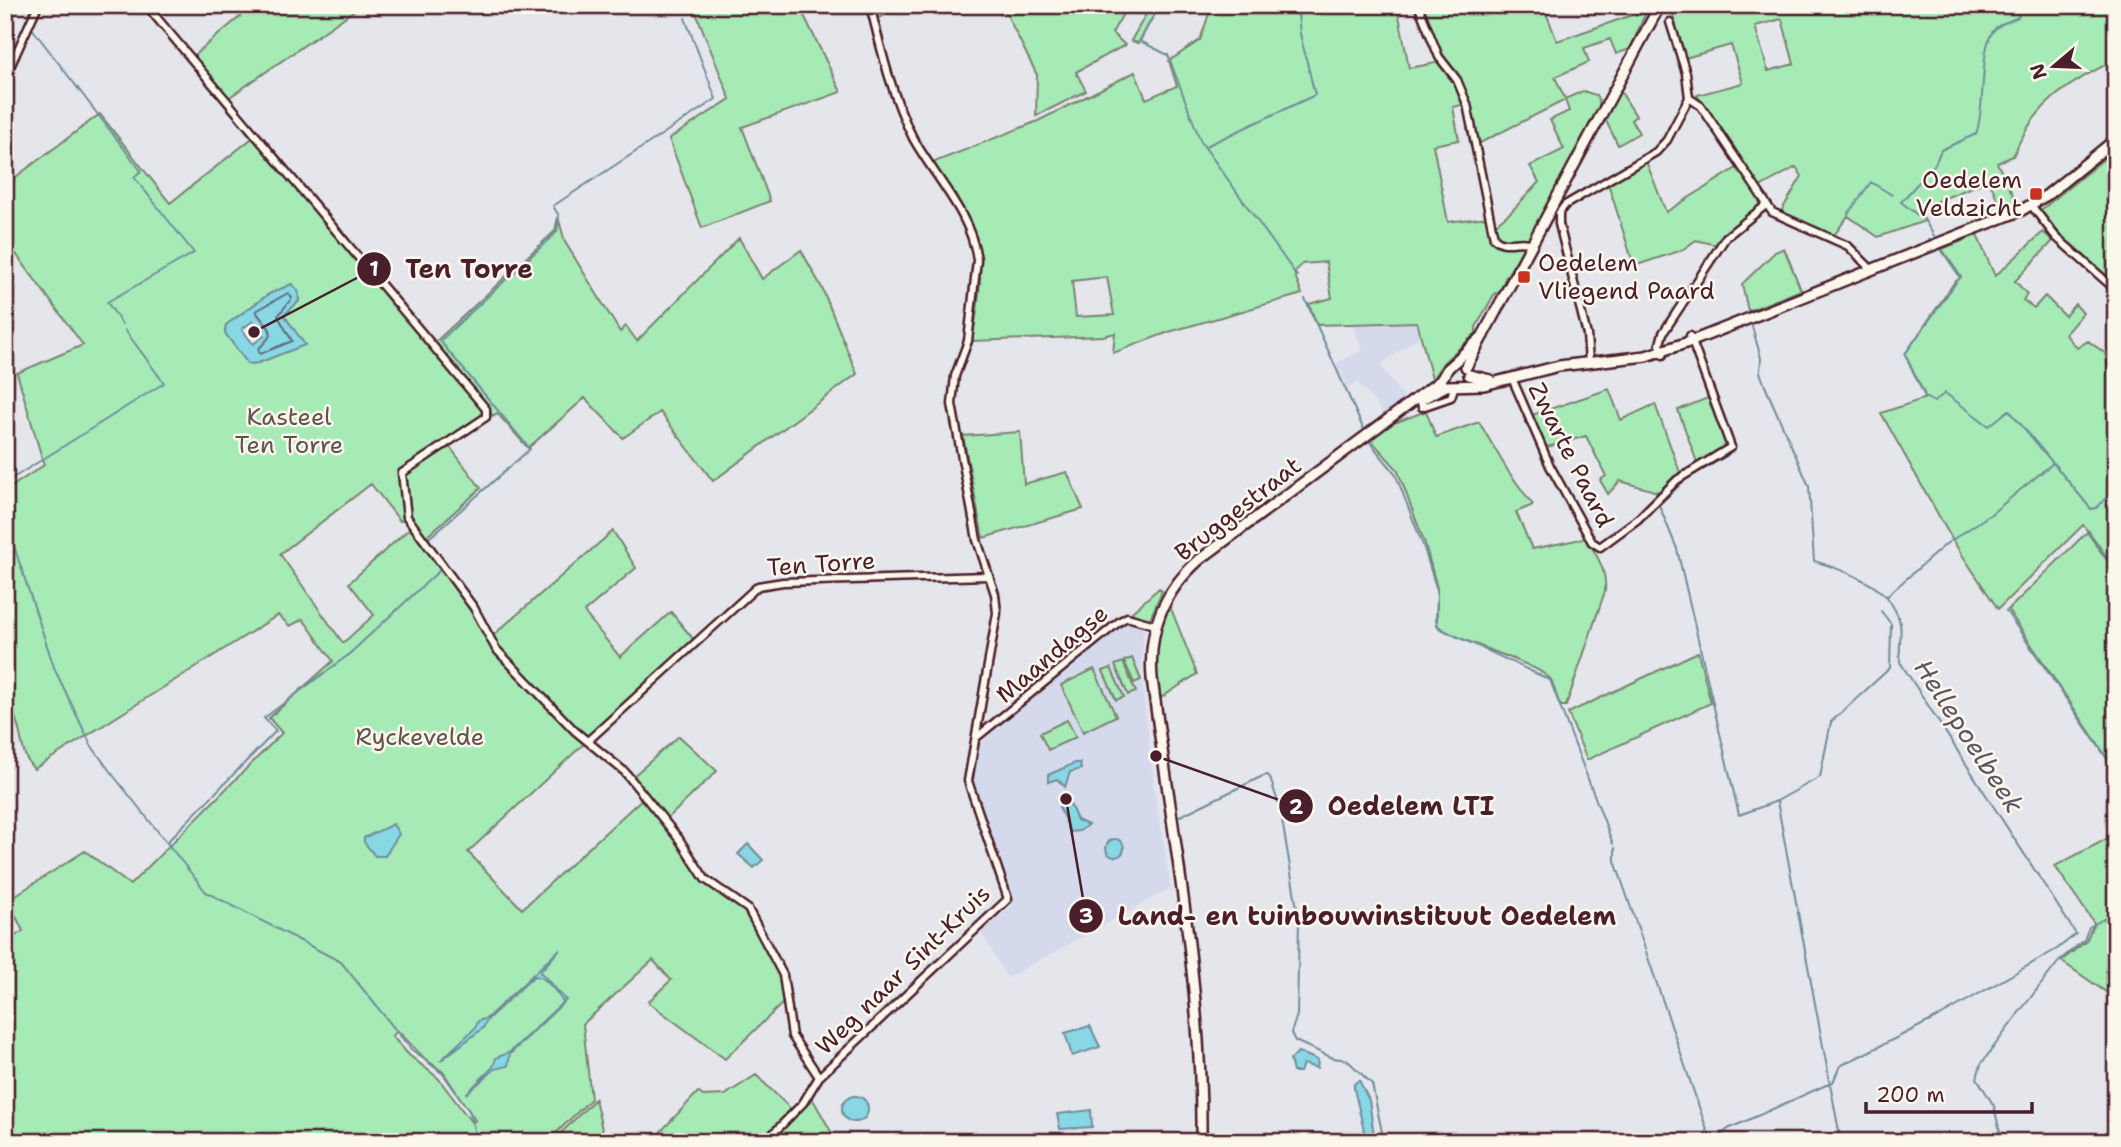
<svg xmlns="http://www.w3.org/2000/svg" width="2121" height="1147" viewBox="0 0 2121 1147" font-family="'Shantell Sans',sans-serif">
  <style>
    .built { fill: #d5d9ec }
    .green { fill: #a6eab6; stroke: #788470; stroke-width: 2; fill-rule: evenodd }
    .water { fill: #87d7e4; stroke: #6f8d9a; stroke-width: 2; fill-rule: evenodd }
    .lines { fill: none; stroke-linecap: round; stroke-linejoin: round }
    .shore { stroke: #626975; stroke-width: 2 }
    .stream { stroke: #6f8d9a; stroke-width: 2 }
    .minor-casing { stroke: #4a1f2b; stroke-width: 11 }
    .secondary-casing { stroke: #4a1f2b; stroke-width: 14 }
    .minor { stroke: #fbf7ec; stroke-width: 6 }
    .secondary { stroke: #fbf7ec; stroke-width: 9 }
    .poi-dot { fill: #c8321e; stroke: #fbf7ec; stroke-width: 2.5 }
    .labels { text-anchor: middle; stroke-width: 5; stroke-linejoin: round; paint-order: stroke }
    .poi-label { font-size: 24px; fill: #4a1f2b; stroke: #fbf7ec; text-anchor: end }
    .park-label { font-size: 24px; fill: #61524e; stroke: #fbf7ec }
    .street-label { font-size: 24px; fill: #4a1f2b; stroke: #fbf7ec }
    .water-label { font-size: 26px; font-style: italic; fill: #5c5662; stroke: #fbf7ec }
    .leader { fill: none; stroke: #4a1f2b; stroke-width: 2.5 }
    .callout-dot { fill: #4a1f2b; stroke: #fbf7ec; stroke-width: 2.5 }
    .mark-label { font-size: 21px; text-anchor: middle; font-weight: bold; fill: #fff }
    .callout-label { font-size: 26px; text-anchor: middle; font-weight: bold; fill: #4a1f2b; stroke: #fbf7ec; stroke-width: 5; stroke-linejoin: round; paint-order: stroke }
  </style>
  <rect width="100%" height="100%" fill="#e5e5ec"/>
  <filter id="ink" filterUnits="userSpaceOnUse"><feTurbulence type="fractalNoise" baseFrequency=".0143" numOctaves="2"/><feDisplacementMap in="SourceGraphic" scale="14" xChannelSelector="R" yChannelSelector="G"/><feConvolveMatrix kernelMatrix="1 2 1 2 8 2 1 2 1" color-interpolation-filters="sRGB"/></filter>
  <g filter="url(#ink)">
    <path class="built" d="M1417,322L1421,335L1380,365L1404,399L1384,414L1358,382L1348,388L1336,363L1363,350L1352,324Z
      M1123,622L1144,626L1141,673L1155,793L1171,888L1007,978L981,932L1014,904L971,785L975,749L1021,705Z"/>
    <path class="green" d="M254,5H362L227,99L192,57Z
      M693,5H799L841,92L742,127L770,201L702,228L669,139L730,99Z
      M872,5H911L876,19Z
      M1002,5H1128L1112,33L1125,45L1076,72L1086,91L1036,116L1037,75Z
      M1151,5H1160L1138,43L1131,41Z
      M1212,5H1397L1409,68L1441,62L1457,83L1466,104L1453,107L1459,140L1433,145L1448,222L1487,217L1494,240L1527,243L1505,278L1499,294L1495,293L1476,327V333L1443,363L1432,379L1417,322L1317,325L1309,304L1332,298L1326,262L1302,264L1294,273L1302,294L1169,332L1113,353L1115,333L1103,336L972,341C980,296 989,250 963,209C954,193 941,180 932,163L1038,121L1135,72L1146,99L1177,86L1169,61L1200,40ZM1107,277L1114,315L1076,317L1072,281Z
      M1419,5H1543L1557,41L1647,10L1630,49L1616,54L1610,39L1584,48L1589,62L1555,77L1565,99L1583,91L1596,95L1600,105L1529,238L1509,242L1498,240L1492,227L1512,211L1539,182L1530,166L1564,149L1550,120L1569,111L1565,100L1476,145L1464,91L1443,61Z
      M1670,5H2116V59C2066,86 2036,101 2013,156L1997,163L2018,205L2003,212L1989,180L1918,209L1925,221L1878,237L1848,216L1832,238L1779,215L1802,176L1796,167L1760,187L1697,95L1743,83L1731,45L1685,58ZM1782,19L1794,64L1768,71L1755,26Z
      M1619,89L1636,116L1631,120L1639,133L1618,145L1604,117Z
      M100,114L170,203L255,136L485,410L483,417L401,472L406,517L404,473L450,447L481,488L424,539L437,557L434,561L472,607L493,648L575,732L588,740L468,852L522,909L644,797L678,840L700,876L748,911L780,971L786,1000L725,1059L648,1002L671,980L653,960L583,1024L591,1099L547,1142H5V943L23,931L8,900L85,851L130,885L282,733L269,718L333,661L303,619L290,626L278,615L34,769C16,751 26,724 5,703V491L44,465L17,373L83,345L5,239V185ZM292,284L298,291L299,301L284,315L304,344L258,363L248,364L225,333L226,325L269,294ZM371,484L400,521L405,519L411,527L349,583L374,615L343,643L280,554ZM398,1031L424,1058L443,1072L475,1120L472,1123L438,1078L409,1055L392,1036Z
      M2116,149V284L2050,225L2041,210Z
      M1646,161L1666,212L1740,166L1763,205L1717,245L1696,240L1682,250L1634,266L1608,183Z
      M558,217L565,242L620,332L626,326L637,341L739,238L762,279L801,250L822,288L857,374L713,481L660,412L623,438L585,398L528,448L497,413L493,416L433,344L555,231Z
      M2043,232L2053,241L2015,281L2027,294L2023,300L2034,308L2045,296L2065,316L2075,304L2083,313L2065,334L2077,348L2088,341L2105,353L2108,368L2116,379V570L2083,525L1998,609L1953,541L1881,413L1926,398L1905,354L1954,283L1961,277L1942,249L1977,235L1995,276Z
      M1784,248L1801,290L1748,311L1742,284L1775,252Z
      M1609,389L1621,420L1655,404L1681,475L1661,493L1620,481L1608,494L1600,480L1606,476L1586,436L1544,448L1529,416Z
      M1710,397L1728,445L1698,465L1678,410Z
      M1426,411L1436,437L1479,422L1508,471L1533,505L1516,512L1532,549L1586,538C1597,555 1607,571 1605,591L1566,706H1561C1556,698 1555,688 1551,680C1542,664 1453,641 1437,625V588L1425,544L1397,469L1370,439L1389,425Z
      M1020,432L1024,484L1067,472L1083,509L983,538L963,436Z
      M613,531L636,568L584,612L620,657L671,612L694,640L592,734L585,736L495,646L490,638Z
      M2087,532L2116,573V771L2008,610Z
      M1159,588L1162,591L1149,621L1135,617L1132,612Z
      M1168,601L1197,674L1159,699C1154,663 1157,636 1168,601Z
      M1698,652L1711,703L1587,760L1568,713Z
      M1132,658L1141,680L1134,683L1124,661Z
      M1123,662L1136,692L1128,695L1115,665Z
      M1111,668L1124,697L1116,700L1103,671Z
      M1094,669L1116,716L1083,732L1061,685Z
      M1067,720L1076,737L1048,750L1040,733Z
      M679,736L717,771L666,820L631,778Z
      M2116,834V999L2061,961L2086,941L2094,923L2055,866Z
      M756,1075L793,1111L811,1096L837,1142H651L698,1092L703,1096L725,1095Z
      M595,1099L605,1142H552Z"/>
    <path class="water" d="M292,284L298,291L299,301L284,315L305,345L258,363L248,364L225,333L226,325L269,294ZM253,321L256,326L260,324L263,330L260,333L264,336L253,344L242,329Z
      M1075,763H1080L1081,769L1070,772L1065,787L1057,779L1048,782V775Z
      M1062,802L1070,804L1077,820L1088,825L1079,831L1070,832L1059,807Z
      M393,824L399,834L385,856H375L364,842V838Z
      M1106 848a9 9 0 1 1 18 0a9 9 0 1 1-18 0Z
      M748,844L763,860L754,868L738,854Z
      M560,949L540,972L566,1000L510,1054L508,1066L495,1069L466,1094L493,1067L496,1058L510,1052L563,1002C557,992 545,976 534,976L487,1020L483,1028L440,1061L475,1028L478,1021L487,1018Z
      M1090,1026L1100,1047L1072,1056L1065,1033Z
      M1298,1052L1318,1060L1317,1068L1303,1064L1300,1072H1293L1290,1060Z
      M1359,1080L1369,1100L1375,1142L1366,1139L1354,1089V1084Z
      M842 1109a13 13 0 1 1 26 0a13 13 0 1 1-26 0Z
      M1091,1110L1092,1127L1060,1129L1057,1114Z"/>
    <g class="lines">
      <path class="shore" d="M288,293L292,298L278,316L292,341L260,354L258,349C282,328 266,330 256,311Z"/>
      <path class="stream" d="M680,5L683,13
        M1159,5L1140,41L1168,55L1201,142L1297,276
        M31,27L141,171L134,177L194,253L107,302L122,324
        M1718,125L1758,185
        M1206,146L1315,95L1300,34L1297,5
        M1848,214L1871,182L1892,195
        M1936,239L1925,221L1901,202L1935,164L1941,150L1976,134C1986,108 1979,47 1994,30C2001,22 2009,22 2018,17L2023,5
        M1305,299L1363,428
        M1751,323L1761,358L1760,372L1765,386L1809,486L1814,561C1838,568 1868,579 1886,596
        M1368,440L1395,473L1424,548L1437,591L1436,620L1439,628L1550,680L1613,844
        M1727,456L1685,480L1659,505L1677,549L1739,815L1777,801
        M2054,464L2091,509L2096,508L2116,488
        M5,483L164,383L125,330
        M5,519L55,670L91,745L109,770L206,892L341,962L411,1049L443,1074L470,1112L477,1142
        M2088,530L2116,570
        M446,565L428,539L530,449L440,341L557,232L559,216L553,206L716,99L685,18
        M2006,611L2116,772
        M1180,816L1263,776L1268,775L1270,778L1280,808L1299,920L1297,1015L1291,1033L1295,1041L1333,1058L1347,1060L1372,1084L1384,1142
        M167,842L276,731L264,718L347,656L441,569
        M1615,848V861L1711,1142
        M2017,1015L2060,960L2084,940L2089,927L2116,912
        M1713,1142L1728,1129L1833,1082L1840,1066L1940,1016L2057,949L2076,934L1900,662C1898,628 1908,628 1887,597L1889,594L1946,544L1991,514L2053,463L2009,410L1989,426L1945,393L1934,402L1925,397L1905,354L1960,277L1940,248
        M1841,1142L1777,801L1820,777L1831,722L1890,668L1891,624L1881,611
        M2002,1142L1994,1106L1977,1078L1981,1064L2016,1017"/>
      <g class="minor-casing">
        <path id="minor" d="M146,5L486,409V417L402,473L407,517L474,608L496,649L575,731L625,772L679,839L705,879L748,909L783,975L792,1036L819,1077
          M1418,5L1439,57L1457,80L1467,104L1494,238C1507,249 1519,238 1533,244
          M5,78L38,5
          M1689,98L1701,106L1772,212L1848,246L1871,269
          M2031,205L2056,237L2116,290
          M1663,355L1660,344L1663,333L1726,237L1766,205
          M1589,362L1587,335L1559,224V213L1565,205L1656,152L1667,140L1689,98L1686,73L1670,22
          M1512,378L1550,466L1592,542L1600,547L1638,519L1677,480L1731,447L1690,336
          M1420,397L1422,407L1451,397L1454,388
          M977,737L1120,621L1127,617L1155,625
          M590,739L758,586L783,582L988,576
          M765,1142L803,1103L819,1077L1008,899L968,781L997,613L995,594L977,540L952,404L955,376L968,341L977,260C971,213 935,178 913,138C892,97 881,49 870,5"/>
      </g>
      <g class="secondary-casing">
        <path id="secondary" d="M1466,367L1660,5
          M1469,375L1490,380
          M1422,399L1446,386L1484,385L1559,366L1646,356L1692,341L2022,210L2047,195L2116,139
          M1201,1142C1203,986 1172,832 1152,678C1148,630 1163,592 1199,560L1441,380L1448,368L1483,336"/>
      </g>
      <use href="#minor" class="minor"/>
      <use href="#secondary" class="secondary"/>
    </g>
  </g>
  <g class="poi-dot">
    <rect x="2029" y="187" width="14" height="14" rx="3.5"/>
    <rect x="1517" y="270" width="14" height="14" rx="3.5"/>
  </g>
  <g class="labels">
    <g class="poi-label">
      <text x="2022" y="188">Oedelem<tspan x="2022" dy="28">Veldzicht</tspan></text>
      <text x="1538" y="271" text-anchor="start">Oedelem<tspan x="1538" dy="28">Vliegend Paard</tspan></text>
    </g>
    <g class="park-label">
      <text x="289" y="425">Kasteel<tspan x="289" dy="28">Ten Torre</tspan></text>
      <text x="420" y="745">Ryckevelde</text>
    </g>
    <g class="street-label">
      <text transform="translate(1571 455) rotate(63)" y="8">Zwarte Paard</text>
      <text transform="translate(1238 509) rotate(-38)" y="8">Bruggestraat</text>
      <text transform="translate(821 564) rotate(-4)" y="8">Ten Torre</text>
      <text transform="translate(1052 654) rotate(-40)" y="8">Maandagse</text>
      <text transform="translate(903 970) rotate(-44)" y="8">Weg naar Sint-Kruis</text>
    </g>
    <g class="water-label">
      <text transform="translate(1969 736) rotate(57)" y="9">Hellepoelbeek</text>
    </g>
  </g>
  <path class="leader" d="M254 332L374 269M1156 756L1296 806M1066 799L1086 916"/>
  <g class="callout-dot">
    <circle cx="254" cy="332" r="7"/>
    <circle cx="1156" cy="756" r="7"/>
    <circle cx="1066" cy="799" r="7"/>
    <circle cx="374" cy="269" r="18"/>
    <circle cx="1296" cy="806" r="18"/>
    <circle cx="1086" cy="916" r="18"/>
  </g>
  <g class="mark-label">
    <text x="374" y="276">1</text>
    <text x="1296" y="814">2</text>
    <text x="1086" y="923">3</text>
  </g>
  <g class="callout-label">
    <text x="469" y="278">Ten Torre</text>
    <text x="1411" y="815">Oedelem LTI</text>
    <text x="1367" y="925">Land- en tuinbouwinstituut Oedelem</text>
  </g>
  <rect width="2121" height="1147" fill="none" stroke="#fbf7ec" stroke-width="28"/>
  <rect x="14" y="14" width="2093" height="1119" fill="none" stroke="#4a1f2b" stroke-width="2.5" filter="url(#ink)"/>
  <g transform="translate(2054 66) rotate(251)" stroke="#fbf7ec" stroke-width="5" paint-order="stroke">
  <path d="M0-5L12 26L0 18L-12 26Z" fill="#4a1f2b"/>
  <text y="-10" font-size="19" font-weight="bold" text-anchor="middle" fill="#4a1f2b">N</text>
  </g>
  <path d="M1866 1102v10h166v-10" fill="none" stroke="#4a1f2b" stroke-width="3.5"/>
  <text x="1876" y="1102" font-size="21" fill="#4a1f2b" stroke="#fbf7ec" stroke-width="5" paint-order="stroke">200 m</text>
</svg>
